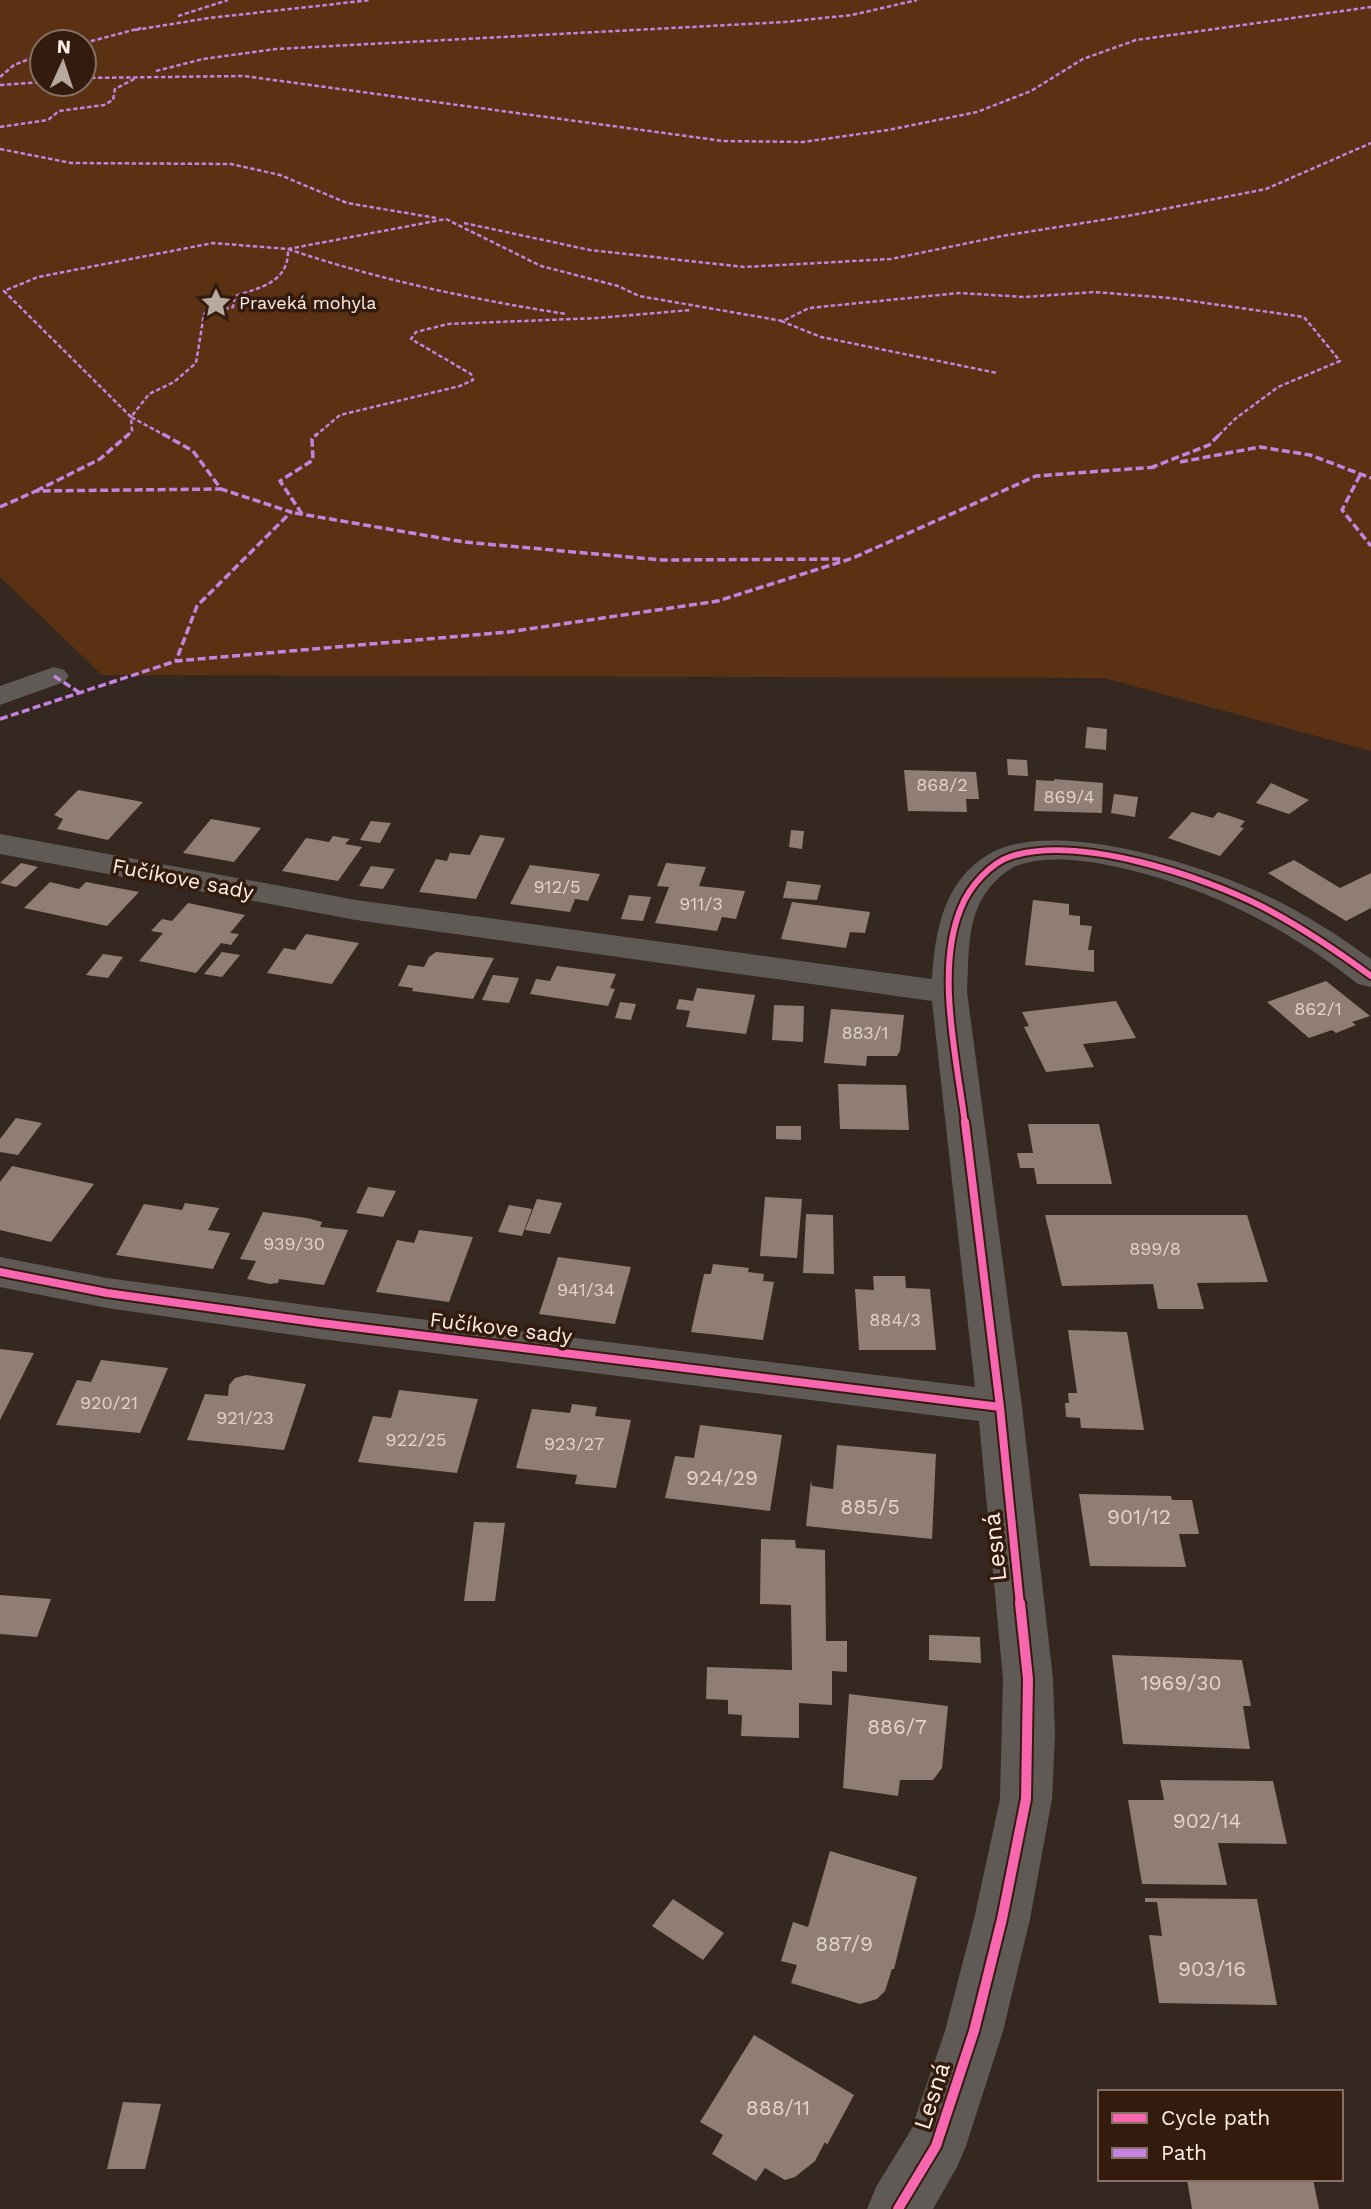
<svg xmlns="http://www.w3.org/2000/svg" width="1371" height="2209" viewBox="0 0 1371 2209" font-family="'Work Sans',sans-serif">
  <style>
    .green { fill: #5a3113; fill-rule: evenodd }
    .building { fill: #907e74 }
    .lines { fill: none; stroke-linecap: round; stroke-linejoin: round }
    .minor { fill: #605a57; fill-rule: evenodd }
    .quiet-far1 { stroke: #c483df; stroke-width: 2.5; stroke-dasharray: 4.5 2.5; stroke-linecap: butt }
    .quiet { stroke: #c483df; stroke-width: 3.5; stroke-dasharray: 8 3.5; stroke-linecap: butt }
    .cycleway-far2-casing { stroke: #331c0d; stroke-width: 10 }
    .cycleway-far1-casing { stroke: #331c0d; stroke-width: 12 }
    .cycleway-casing { stroke: #331c0d; stroke-width: 14 }
    .cycleway-far2 { stroke: #f766af; stroke-width: 6 }
    .cycleway-far1 { stroke: #f766af; stroke-width: 8 }
    .cycleway { stroke: #f766af; stroke-width: 10 }
    .labels { text-anchor: middle; stroke-width: 7; stroke-linejoin: round; paint-order: stroke }
    .far-poi-label { font-size: 18px; fill: #ffeee5; stroke: #331c0d; text-anchor: start }
    .number-label { font-size: 18px; fill: #e3d2c9 }
    .street-label { font-size: 21px; fill: #ffeee5; stroke: #331c0d }
    .near-number-label { font-size: 21px; fill: #e3d2c9 }
    .near-street-label { font-size: 24px; fill: #ffeee5; stroke: #331c0d }
  </style>
  <rect width="100%" height="100%" fill="#352820"/>
  <path class="green" d="M0,0H1371V751L1104,678L102,675L0,577ZM42,42H84V84H42Z"/>
  <path class="building" d="M1087,727L1107,729L1106,750L1085,748Z
    M1007,759L1027,760L1028,776L1008,775Z
    M904,770L976,772L979,799H966L967,812L908,811Z
    M1054,779L1103,783L1102,813L1034,811L1036,780L1054,781Z
    M1271,783L1309,800L1289,814L1256,803Z
    M78,790L143,802L108,840L57,829L63,819L54,815Z
    M1114,794L1138,797L1135,817L1111,813Z
    M1192,812L1213,818L1218,812L1245,821L1240,827L1244,828L1220,856L1168,838Z
    M211,819L261,828L234,862L183,853Z
    M371,821L391,823L380,843L360,840Z
    M791,830L804,831L802,849L789,847Z
    M480,835L505,838L476,899L419,892L436,859L447,861L450,853L470,855Z
    M333,836L350,839L345,844L362,847L338,881L282,871L306,838L329,842Z
    M1294,860L1340,888L1371,873V908L1346,921L1268,873Z
    M21,863L38,867L16,887L0,883Z
    M666,863L706,867L699,886L745,891L736,919L722,917L717,931L655,923L669,887L657,886Z
    M530,865L600,874L588,901L575,899L570,912L510,904Z
    M371,866L395,869L383,889L359,886Z
    M787,881L821,885L817,900L783,898Z
    M50,882L79,889L86,882L139,892L107,926L24,908Z
    M629,895L651,897L643,921L621,919Z
    M1033,900L1069,904V915L1080,916V925L1092,926L1088,950H1094V972L1025,965Z
    M792,902L870,912L865,933L850,932L846,948L781,939Z
    M188,903L245,915L230,933L239,934L231,945L221,943L196,973L139,961L163,933L151,931L162,919L172,921Z
    M306,934L359,943L332,984L267,973L284,948L295,950Z
    M222,952L240,955L222,977L204,974Z
    M436,952L494,958L473,999L412,991L413,988L398,986L408,965L424,967L429,957Z
    M103,954L123,957L108,978L86,975Z
    M557,966L616,974L610,988L615,989L608,1006L530,994L536,979L550,981Z
    M493,975L519,978L509,1003L482,1000Z
    M1326,981L1370,1016L1352,1022L1356,1025L1336,1033L1332,1030L1309,1038L1267,1002Z
    M697,988L755,995L746,1034L686,1027L690,1011L676,1009L679,999L693,1001Z
    M1116,1001L1136,1038L1083,1044L1094,1067L1046,1072L1024,1027L1029,1026L1022,1012Z
    M620,1002L636,1004L631,1020L615,1018Z
    M774,1005L804,1006L803,1042L772,1040Z
    M831,1009L904,1015L900,1051L897,1056H867L866,1066L824,1063Z
    M838,1084L906,1085L909,1130L840,1129Z
    M16,1118L42,1123L18,1155L0,1152V1139Z
    M1028,1124H1099L1112,1184H1037L1034,1168H1020L1017,1153H1033Z
    M776,1126H801V1140L776,1139Z
    M12,1166L94,1184L51,1242L0,1230V1182Z
    M368,1187L396,1191L383,1217L356,1213Z
    M765,1197L802,1199L797,1258L760,1256Z
    M537,1199L562,1203L550,1234L525,1230Z
    M185,1203L219,1208L208,1230L230,1233L213,1269L116,1255L144,1204L182,1210Z
    M509,1205L532,1209L522,1236L498,1232Z
    M263,1212L307,1218L322,1222L320,1227L348,1230L324,1285L279,1279L278,1283L270,1284L247,1279L256,1261L240,1259Z
    M806,1214L833,1215L834,1274L803,1273Z
    M1045,1215H1247L1268,1282L1197,1283L1204,1309H1158L1153,1284L1062,1286Z
    M419,1230L473,1237L449,1302L376,1292L397,1240L414,1243Z
    M558,1257L631,1267L615,1324L539,1314Z
    M713,1264L749,1268L748,1272L764,1274L763,1281L774,1282L763,1340L691,1332L704,1274H711Z
    M873,1276H905L906,1288L930,1289L936,1350H859L855,1289L874,1290Z
    M1068,1330L1127,1332L1144,1430L1081,1428L1080,1418L1066,1417L1065,1403H1069L1068,1393H1077Z
    M0,1349L34,1353L0,1420Z
    M101,1360L168,1368L140,1433L56,1425L77,1380L91,1382Z
    M246,1375L306,1384L284,1450L187,1440L205,1394L228,1396L229,1385L235,1378Z
    M399,1390L478,1399L457,1473L358,1462L373,1416L391,1418Z
    M572,1404L597,1407L595,1416L631,1420L616,1488L575,1484L577,1475L516,1468L532,1409L570,1413Z
    M700,1425L782,1435L770,1511L665,1498L675,1456L694,1458Z
    M837,1445L936,1454L932,1539L806,1526L811,1480L812,1486L833,1489Z
    M1079,1494L1171,1496L1172,1500H1192L1199,1534H1179L1186,1567L1090,1566Z
    M474,1522L505,1523L495,1601H464Z
    M761,1539L795,1540L796,1548L825,1550L826,1641H847V1672L832,1671V1705L799,1703V1738L741,1736L742,1715L728,1714V1700L706,1699L707,1667L792,1670L791,1605L760,1604Z
    M0,1595L51,1599L37,1637L0,1634Z
    M929,1635L980,1637L981,1663L929,1660Z
    M1112,1655L1242,1660L1251,1706H1243L1250,1749L1123,1744Z
    M849,1694L948,1706L942,1768L933,1780H900L898,1796L843,1788Z
    M1160,1780L1273,1781L1287,1844L1218,1843L1227,1885L1142,1884L1128,1800H1164Z
    M830,1851L917,1877L894,1969H892L885,1991L877,1999L860,2004L791,1983L797,1965L781,1961L793,1922L808,1927Z
    M1145,1898L1257,1899L1277,2005L1159,2003L1149,1935L1162,1936L1157,1902H1145Z
    M673,1899L724,1933L703,1960L652,1926Z
    M754,2035L854,2095L827,2145L825,2142L815,2161L795,2177L785,2180L765,2168L756,2181L712,2154L723,2135L700,2122Z
    M123,2102L161,2104L145,2169H107Z
    M1187,2179H1313L1319,2209H1192Z"/>
  <g class="lines">
    <path class="minor" d="M54,667L64,670L69,676L64,682L0,705V686Z
      M0,834L356,900L932,979C935,930 944,881 989,854C1050,818 1192,862 1252,889C1294,907 1334,932 1371,959V987L1358,984C1325,958 1289,934 1251,915C1198,887 1081,846 1022,864C1007,868 993,882 985,894C966,922 969,960 967,992L1022,1407L1053,1679L1055,1736L1052,1799L1030,1919L1003,2031L966,2146L957,2167L933,2209H867L876,2187L911,2130L945,2031L974,1919L1000,1799L1003,1679L979,1421L321,1339L107,1308L0,1287V1257L107,1278L321,1307L975,1387L932,1001L356,920L0,854Z"/>
    <path class="quiet-far1" d="M178,16L228,0
      M135,30L209,18L371,0
      M84,43L141,28
      M156,71L203,59L276,49L785,22L852,15L917,0
      M0,77L14,65L42,54
      M84,78L244,76L723,141L803,142L888,130L977,112L1031,91L1083,59L1136,40L1371,7
      M0,85L42,82
      M0,127L48,120L59,111L104,105L113,100L115,89L136,78
      M0,149L71,163L231,164L280,175L347,203L436,218
      M464,223L590,250L744,267L891,259L1002,236L1133,215L1266,189L1371,143
      M204,314L233,307L235,296C262,287 289,282 288,249C379,280 471,299 566,314
      M781,321L821,337L997,373
      M127,436L132,431L131,417L4,291L38,277L213,243L288,249L446,219L541,266L618,286L639,296L783,321L809,308L959,293L1025,297L1094,292L1170,298L1304,317L1340,361L1278,387L1235,419L1218,436
      M166,436L131,417L149,394L174,382L196,363L204,314L216,303
      M315,436L340,415L460,386L473,380L471,374L411,339L416,332L448,324L597,318L691,310"/>
    <path class="quiet" d="M163,434L193,451L221,489L291,512L197,606L176,661
      M1180,462L1260,447L1310,455L1371,478
      M1150,468L1209,445L1220,434
      M1360,475L1342,510L1371,546
      M36,491L100,459L129,434
      M0,507L36,491L221,489
      M295,513L464,542L662,560L841,559
      M302,514L280,481L313,460L312,439L317,434
      M54,676L80,693
      M0,719L176,661L508,632L718,601L853,558L1036,476L1156,467"/>
    <g class="cycleway-far2-casing">
      <path id="cycleway-far2" d="M965,1124C957,1060 935,969 961,908C969,887 990,863 1012,856C1080,835 1202,876 1263,907C1301,927 1337,951 1371,976"/>
    </g>
    <g class="cycleway-far1-casing">
      <path id="cycleway-far1" d="M965,1122L1000,1407L1020,1605
        M0,1272L107,1293L321,1323L1000,1407"/>
    </g>
    <g class="cycleway-casing">
      <path id="cycleway" d="M898,2209L936,2146L974,2031L1002,1919L1026,1799L1028,1679L1020,1603"/>
    </g>
    <use href="#cycleway-far2" class="cycleway-far2"/>
    <use href="#cycleway-far1" class="cycleway-far1"/>
    <use href="#cycleway" class="cycleway"/>
  </g>
  <defs>
    <g id="sight-bare" transform="scale(2.415)"><path d="M0-6L1.8-2.2L6-1.7L2.9 1.2L3.7 5.4L0 3.3L-3.7 5.4L-2.9 1.2L-6-1.7L-1.8-2.2Z" fill="#b8a9a0" stroke="#331c0d" stroke-width="2.5" paint-order="stroke"/></g>
  </defs>
  <g fill-rule="evenodd">
    <use href="#sight-bare" x="216" y="303"/>
  </g>
  <g class="labels">
    <g class="far-poi-label">
      <text x="239" y="309">Praveká mohyla</text>
    </g>
    <g class="number-label">
      <text x="942" y="791">868/2</text>
      <text x="1069" y="803">869/4</text>
      <text x="557" y="893">912/5</text>
      <text x="701" y="910">911/3</text>
      <text x="1318" y="1015">862/1</text>
      <text x="865" y="1039">883/1</text>
      <text x="294" y="1250">939/30</text>
      <text x="1155" y="1255">899/8</text>
      <text x="586" y="1296">941/34</text>
      <text x="895" y="1326">884/3</text>
      <text x="109" y="1409">920/21</text>
      <text x="245" y="1424">921/23</text>
      <text x="416" y="1446">922/25</text>
      <text x="574" y="1450">923/27</text>
    </g>
    <g class="street-label">
      <text transform="translate(183 879) rotate(11)" y="7">Fučíkove sady</text>
      <text transform="translate(501 1328) rotate(7)" y="7">Fučíkove sady</text>
    </g>
    <g class="near-number-label">
      <text x="722" y="1485">924/29</text>
      <text x="870" y="1514">885/5</text>
      <text x="1139" y="1524">901/12</text>
      <text x="1181" y="1690">1969/30</text>
      <text x="897" y="1734">886/7</text>
      <text x="1207" y="1828">902/14</text>
      <text x="844" y="1951">887/9</text>
      <text x="1212" y="1976">903/16</text>
      <text x="778" y="2115">888/11</text>
    </g>
    <g class="near-street-label">
      <text transform="translate(995 1547) rotate(-96)" y="8">Lesná</text>
      <text transform="translate(932 2096) rotate(-72)" y="8">Lesná</text>
    </g>
  </g>
  <rect x="1098" y="2090" width="245" height="91" fill="#331c0d" stroke="#857063" stroke-width="2"/>
  <rect x="1112" y="2113" width="35" height="10" fill="#f766af" stroke="#857063" stroke-width="2"/>
  <text x="1161" y="2125" font-size="21" fill="#ffeee5">Cycle path</text>
  <rect x="1112" y="2148" width="35" height="10" fill="#c483df" stroke="#857063" stroke-width="2"/>
  <text x="1161" y="2160" font-size="21" fill="#ffeee5">Path</text>
  <g transform="translate(63 63) rotate(3)"><circle r="33" fill="#331c0d" stroke="#857063" stroke-width="2"/>
  <path d="M0-5L12 26L0 18L-12 26Z" fill="#b8a9a0"/>
  <text y="-10" font-size="19" font-weight="bold" text-anchor="middle" fill="#ffeee5">N</text>
  </g>
</svg>
